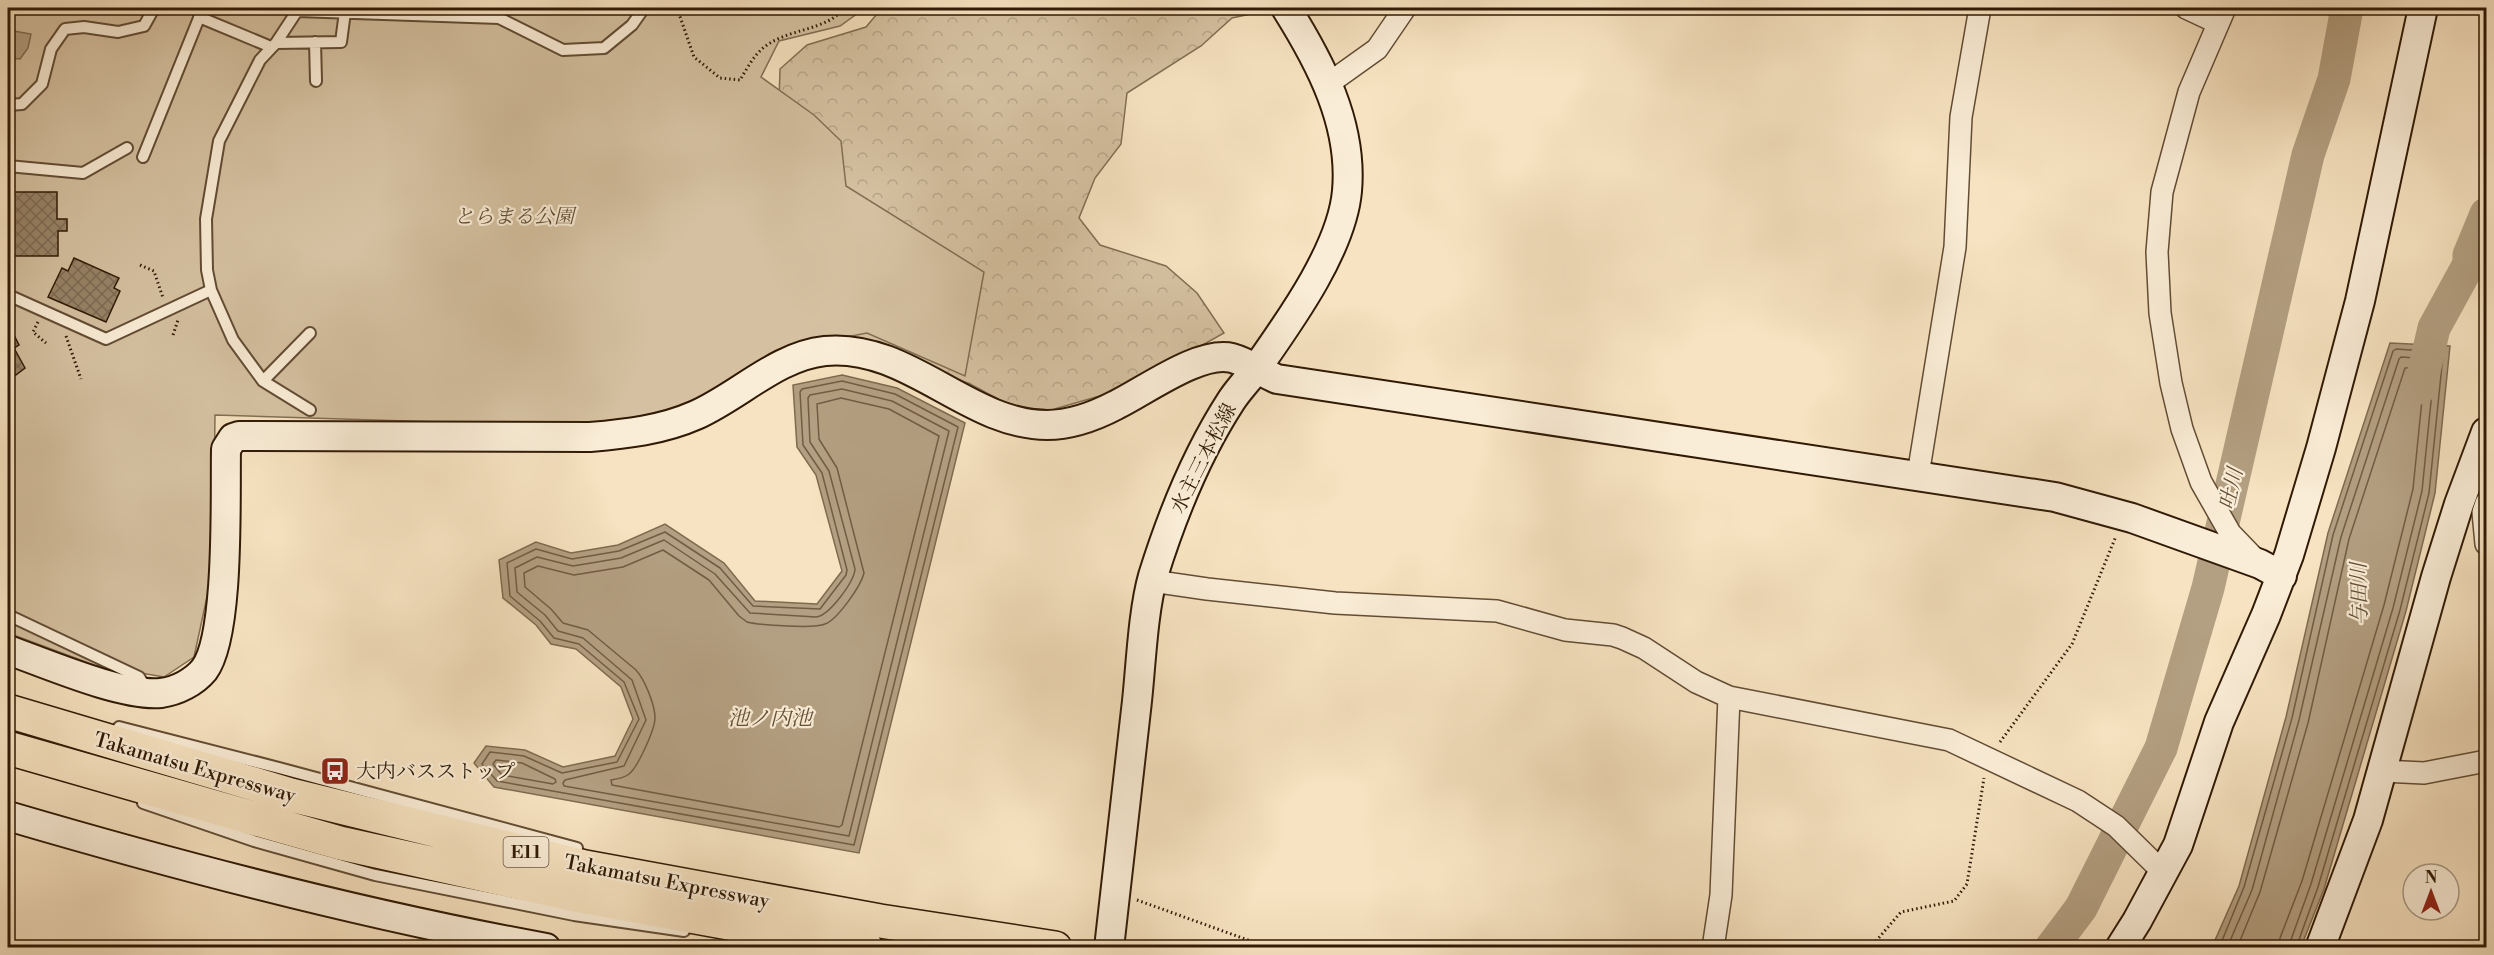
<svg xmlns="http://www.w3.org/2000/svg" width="2494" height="955" viewBox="0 0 2494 955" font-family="'Libre Bodoni','Noto Serif JP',serif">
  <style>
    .forest { fill: url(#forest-crowns); stroke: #826e53; stroke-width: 1.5 }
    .green { fill: #d5c1a1; stroke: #826e53; stroke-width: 1.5 }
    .water { fill: #b39f81; stroke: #7f6a4f; stroke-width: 1.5 }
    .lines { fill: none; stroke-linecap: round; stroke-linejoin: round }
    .shore { stroke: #725c43; stroke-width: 1.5 }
    .river { stroke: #b39f81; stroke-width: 33 }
    .building { fill: url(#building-cross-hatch); stroke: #301a05; stroke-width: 1.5 }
    .lane-casing { stroke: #624c34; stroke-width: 14 }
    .street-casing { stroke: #624c34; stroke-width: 24 }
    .secondary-casing { stroke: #301a05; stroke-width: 32 }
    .highway-casing { stroke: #301a05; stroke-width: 36 }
    .path { stroke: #301a05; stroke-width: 3; stroke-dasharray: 1.5 3; stroke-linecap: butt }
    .lane { stroke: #faedd7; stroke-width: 10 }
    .street { stroke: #faedd7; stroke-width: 21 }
    .secondary { stroke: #faedd7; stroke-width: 28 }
    .highway { stroke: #f7e3c1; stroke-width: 33 }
    .labels { text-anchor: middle; stroke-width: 4.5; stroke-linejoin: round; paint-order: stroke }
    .shield { fill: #faedd7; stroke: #6d5944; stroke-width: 1.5 }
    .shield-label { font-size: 18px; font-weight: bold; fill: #301a05 }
    .park-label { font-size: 20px; font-style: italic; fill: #624c34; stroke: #faedd7 }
    .street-label { font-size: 20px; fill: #301a05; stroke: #faedd7 }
    .poi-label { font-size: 20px; fill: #301a05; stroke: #faedd7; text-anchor: start }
    .water-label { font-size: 21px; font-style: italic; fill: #644f37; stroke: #faedd7 }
  </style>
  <defs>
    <pattern id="forest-crowns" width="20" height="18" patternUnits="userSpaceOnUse" patternTransform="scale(1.5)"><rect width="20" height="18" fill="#d5c1a1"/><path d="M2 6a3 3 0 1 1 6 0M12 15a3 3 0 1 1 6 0" fill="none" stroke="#b7a589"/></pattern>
    <pattern id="building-cross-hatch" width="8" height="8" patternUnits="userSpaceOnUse" patternTransform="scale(1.5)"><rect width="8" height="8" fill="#978367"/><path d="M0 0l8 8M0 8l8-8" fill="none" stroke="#7c6a53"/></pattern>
  </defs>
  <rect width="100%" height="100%" fill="#f7e3c1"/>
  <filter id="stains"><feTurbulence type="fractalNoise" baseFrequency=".00333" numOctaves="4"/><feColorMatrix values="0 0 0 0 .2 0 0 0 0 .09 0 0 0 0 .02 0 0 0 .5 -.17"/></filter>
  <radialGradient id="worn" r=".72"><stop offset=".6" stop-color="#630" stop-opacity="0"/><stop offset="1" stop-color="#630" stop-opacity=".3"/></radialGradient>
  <path class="forest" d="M882,8H1279L1232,18L1201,46L1127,93L1121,144L1095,178L1079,218L1100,245L1166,266L1197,293L1224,333L1124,389L1051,410L1013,407L970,384L838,332L777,167L780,69L807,45L866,27Z"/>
  <path class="green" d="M8,8H865L840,26L779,41L761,77L814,115L841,141L846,186L984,272L965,376L867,333L795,347L701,400L640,423L537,425L215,415L213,569L194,657L164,677L94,665L8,633Z"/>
  <path class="water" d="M8,30L31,34L28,48L20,59L8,58Z
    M2390,343L2450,346L2435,493L2406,611L2324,889L2301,947H2212L2239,886L2286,717L2328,533Z
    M842,375L897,388L965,423L859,853L494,787L474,763L486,746L525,750L563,767L615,756L633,719L621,687L576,649L551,644L536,625L503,598L499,560L536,542L571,553L618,545L665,524L724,563L755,601L817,604L842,571L816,475L797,447L793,385Z"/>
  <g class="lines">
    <path class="shore" d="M842,381L895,394L958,427L854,845L497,781L482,764L490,752L524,756L562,773L617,762L639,719L624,682L579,644L554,638L540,621L510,596L507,563L536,549L572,559L619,551L665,532L720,568L753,606L820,609L846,575L847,570L822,473L803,445L800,392L802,389Z
      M842,389L892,401L949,431L849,836L564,786L563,783L565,780L624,766L646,720L632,680L583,638L558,631L545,615L517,592L515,568L537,557L573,566L621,558L664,540L715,574L750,613L816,617C829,616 854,582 855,569L829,471L810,442L808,398L810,395Z
      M841,398L889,409L939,436L842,825L839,827L612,785L611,780C618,779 624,778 629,774C638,767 655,729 655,718C655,705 645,680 636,670L588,630L563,623L551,609L525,587L524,573L538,566L574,575L623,567L663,550L709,580L739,616L747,622C758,625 815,629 825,624C837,620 861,586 864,573L837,468L819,439L817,404Z
      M496,760L522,763L555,779L556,782L553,784L502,775L493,764Z
      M2219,948L2244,887L2292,718L2333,535L2393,351L2396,349L2441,352L2443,355L2429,493L2400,610L2318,887L2296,948
      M2227,948L2252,890L2299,720L2341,537L2399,359L2401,357L2433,359L2435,362L2422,491L2393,608L2311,884L2288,948
      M2237,948L2260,892L2308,723L2349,539L2405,368L2423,367L2425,370L2413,489L2384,605L2302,881L2280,938L2279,948"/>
    <path class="river" d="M2420,388L2434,328L2469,264V255L2486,214
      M2051,948L2081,908L2161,748L2208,588L2308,155L2334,79L2347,8"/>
  </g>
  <path class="building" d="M8,192H57V219H67V231H58V256H8Z
    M74,258L119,278L114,288L120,291L106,322L48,297L62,268L68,271Z
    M15,337L19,345L14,348L25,368L12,378L8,385V341Z"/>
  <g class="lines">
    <g class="lane-casing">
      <path id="lane" d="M199,17L271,47
        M315,42L316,81
        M276,43L341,42L345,12
        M8,105L22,104L42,84L51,49L65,29L84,27L118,32L144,26L154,8
        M143,157L203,8
        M8,166L83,173L127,148
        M8,295L106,339L211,290
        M263,381L310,333
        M310,410L263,381L233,340L211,290L207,270L206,219L219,141L260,60L276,43L297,11L499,18L563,50L604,48L632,25L644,8
        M8,615L139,677L146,688
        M119,727L279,768L577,848
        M143,803L254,841L375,875L574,915L684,931"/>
    </g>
    <g class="street-casing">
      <path id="street" d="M2186,8L2218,23
        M2225,8L2189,92L2162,192L2157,252L2160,313L2171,383L2182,429L2201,482L2230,533L2257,561
        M1328,84L1377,49L1405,8
        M1918,475L1955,247L1961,117L1980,8
        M2486,503L2483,512L2486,544
        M1152,581L1207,589L1335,603L1497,611L1565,630L1613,635L1622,638L1644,648L1696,682L1729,697L1949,740L2078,801L2116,826L2164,873
        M2382,771L2424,773L2486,761
        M1713,948L1721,895L1729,697"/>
    </g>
    <g class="secondary-casing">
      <path id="secondary" d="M8,650C45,663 123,697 161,693C177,691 194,682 204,670C230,636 225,496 226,449L233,438L239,436L590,437C626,434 662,430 696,415C739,396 777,356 825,351C908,343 968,425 1047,425C1071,425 1095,416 1116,405C1145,391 1200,350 1232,358C1247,362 1263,373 1277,379L2055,497L2132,518L2260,564L2282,576
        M8,816C185,868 364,915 546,948
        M1109,948C1119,865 1128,783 1137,701C1141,664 1143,611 1153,576C1172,515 1196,455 1231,401C1238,390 1248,380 1256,369C1289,322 1342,249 1347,191C1353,124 1320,62 1286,8
        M2120,948L2137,921L2178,845L2219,722L2266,615L2289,555L2321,448L2360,301L2423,8
        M2320,948L2368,820L2436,577L2459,504L2486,432"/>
    </g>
    <g class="highway-casing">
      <path id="highway" d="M8,711L291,795L585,867L880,921L1055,948
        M8,748L340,843L575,895L866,948"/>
    </g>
    <path class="path" d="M677,8L694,57L720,78L740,80C746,70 753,57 762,49C785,28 829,31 843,8
      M140,265L154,271L163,298
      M38,322L33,332L46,343
      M173,335L178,320
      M66,336L81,379
      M2000,742L2072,644L2116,536
      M1137,900L1270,948
      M1870,948L1901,912L1954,901L1967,884L1984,778"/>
    <use href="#lane" class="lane"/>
    <use href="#street" class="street"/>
    <use href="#secondary" class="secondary"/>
    <use href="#highway" class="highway"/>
  </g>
  <defs>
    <g id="bus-square" transform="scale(1.5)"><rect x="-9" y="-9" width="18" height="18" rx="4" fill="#8f2418" stroke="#faedd7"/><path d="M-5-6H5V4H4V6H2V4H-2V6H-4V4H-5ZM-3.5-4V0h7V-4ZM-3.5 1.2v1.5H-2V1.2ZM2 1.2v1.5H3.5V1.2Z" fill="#fff"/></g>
  </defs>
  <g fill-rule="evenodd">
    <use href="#bus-square" x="335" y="771"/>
  </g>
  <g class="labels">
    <rect class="shield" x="503.5" y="837" width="45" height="30" rx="4.5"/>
    <g class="shield-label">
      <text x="526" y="858">E11</text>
    </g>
    <g class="park-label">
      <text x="514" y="223">とらまる公園</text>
    </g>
    <g class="street-label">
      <text transform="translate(1203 458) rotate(-63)" y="7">水主三本松線</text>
      <text transform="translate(195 767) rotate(16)" y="7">Takamatsu Expressway</text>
      <text transform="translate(667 881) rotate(11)" y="7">Takamatsu Expressway</text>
    </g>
    <g class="poi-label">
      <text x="356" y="778">大内バスストップ</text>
    </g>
    <g class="water-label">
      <text transform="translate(2231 489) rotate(-77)" y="7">吐川</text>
      <text transform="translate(2359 594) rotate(-91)" y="7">与田川</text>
      <text x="770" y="725">池ノ内池</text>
    </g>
  </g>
  <rect width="2494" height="955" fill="none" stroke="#f7e3c1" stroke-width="30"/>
  <rect x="9" y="9" width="2476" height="937" fill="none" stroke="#301a05" stroke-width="3"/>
  <rect x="15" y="15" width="2464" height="925" fill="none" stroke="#301a05" stroke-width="1.5"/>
  <g transform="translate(2431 892)"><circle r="28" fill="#faedd7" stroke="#a99983" stroke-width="1.5"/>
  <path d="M0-4.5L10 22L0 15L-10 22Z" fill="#8f2418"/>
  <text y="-9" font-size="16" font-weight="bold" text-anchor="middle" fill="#301a05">N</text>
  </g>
  <rect width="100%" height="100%" filter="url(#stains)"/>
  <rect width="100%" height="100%" fill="url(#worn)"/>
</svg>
